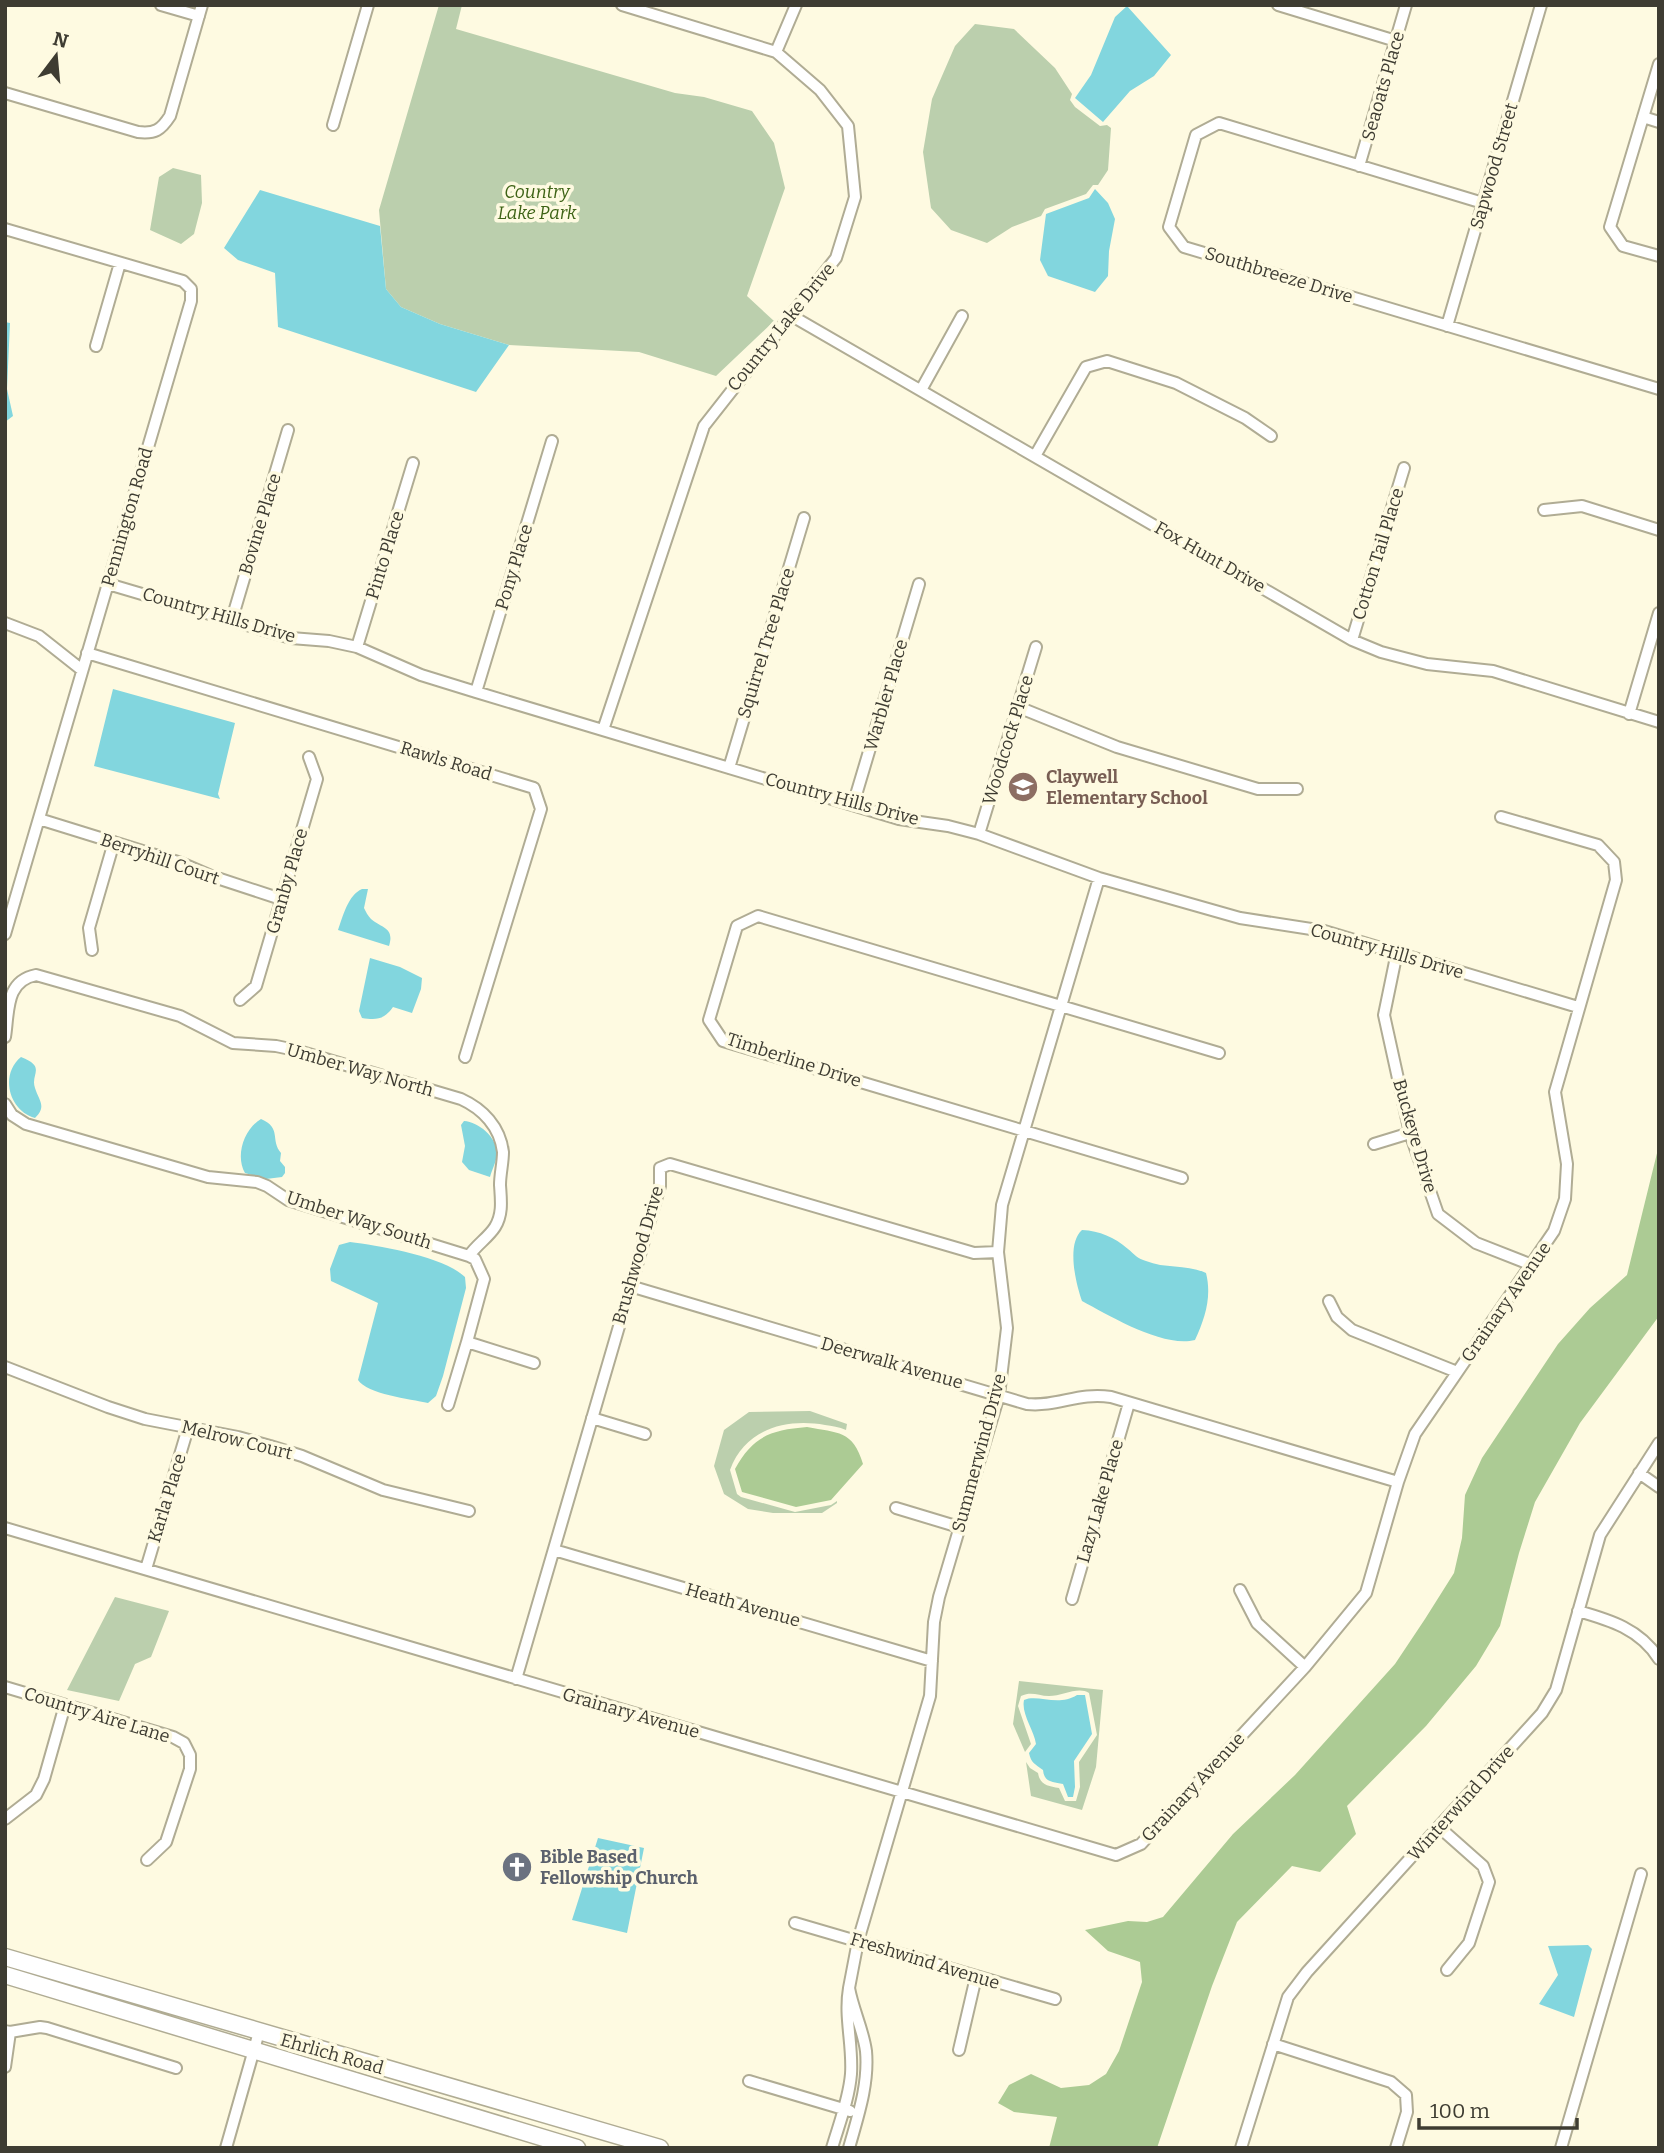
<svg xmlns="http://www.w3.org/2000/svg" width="1664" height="2153" viewBox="0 0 1664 2153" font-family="Bitter,serif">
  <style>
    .green { fill: #bbcfad }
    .forest { fill: #accb94 }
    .water { fill: #82d6de }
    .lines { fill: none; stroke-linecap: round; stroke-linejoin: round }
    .minor-casing { stroke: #b0ac94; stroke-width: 14 }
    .secondary-casing { stroke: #b0ac94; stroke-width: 19 }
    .minor { stroke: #fff; stroke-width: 10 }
    .secondary { stroke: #fff; stroke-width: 16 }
    .labels { text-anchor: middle; stroke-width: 7; stroke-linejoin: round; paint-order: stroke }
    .street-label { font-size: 18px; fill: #3e3c32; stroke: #fefae1 }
    .park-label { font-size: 18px; font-style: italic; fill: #3e6316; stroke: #fefae1 }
    .education-label { font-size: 18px; font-weight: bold; fill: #785e54; stroke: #fefae1; text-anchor: start }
    .worship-label { font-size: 18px; font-weight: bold; fill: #5b616d; stroke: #fefae1; text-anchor: start }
  </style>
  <rect width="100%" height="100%" fill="#fefae1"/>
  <path class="green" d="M439,5H462L456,29L675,93L704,97L752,111L774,143L785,188L747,296L774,321L716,376L639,352L509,345L440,324L401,307L386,289L379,210Z
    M975,24L1014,29L1055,68L1072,94L1070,100L1075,107L1100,126L1107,125L1111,128L1108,170L1098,185H1093L1086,194L1045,209L1041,216L1012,227L987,243L951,230L931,208L923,152L932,99L955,46Z
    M173,168L201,175L202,203L194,234L181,244L150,230L159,177Z
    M810,1411L847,1424L846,1430C839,1427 832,1426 825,1425C786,1418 745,1429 730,1470L737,1494L741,1497L795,1512L831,1505L837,1501V1503L822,1513H773L748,1509L724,1494L714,1466L724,1430L749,1412Z
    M115,1597L169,1611L151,1657L135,1664L119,1701L67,1690Z
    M1019,1681L1103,1690L1096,1767L1082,1810L1031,1796L1026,1762L1030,1768L1038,1773C1040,1785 1048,1786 1059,1788L1065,1801H1076L1080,1787L1079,1762L1097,1735L1089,1693C1078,1686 1063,1696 1049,1696C1038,1696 1032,1691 1021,1696L1018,1706L1031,1744L1025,1752L1013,1724Z"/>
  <path class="forest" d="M1659,1145V1316L1580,1423L1535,1502L1519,1553L1500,1626L1476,1666L1426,1726L1347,1806L1356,1834L1320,1872L1292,1866L1237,1922L1212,1986L1157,2148H1049L1057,2117L1014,2112L998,2103L1009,2085L1031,2074L1061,2088L1089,2085L1106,2074L1119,2051L1142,1982L1140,1962L1108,1951L1085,1930L1128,1921L1147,1922L1163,1917L1233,1834L1295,1775L1395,1664L1425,1619L1454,1573L1462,1538L1465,1495L1482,1458L1558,1344L1590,1308L1627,1275Z
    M807,1427C838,1433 853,1430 863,1464L831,1500L796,1507L742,1492L735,1469C753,1436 771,1430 807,1427Z"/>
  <path class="water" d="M1127,6L1171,55L1154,76L1130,91L1103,122L1075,98L1091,75L1115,17Z
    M1095,189L1108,203L1115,219L1109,251L1108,276L1095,292L1048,276L1040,260L1046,214L1089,198Z
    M260,190L380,226L386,289L401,307L440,324L509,345L476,392L278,327L275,273L238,260L224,248Z
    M5,322L10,323L7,389L13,416L5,422Z
    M113,689L235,723L218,794L220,799L94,766Z
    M362,889H368L364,908C366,912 368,916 371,919C381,928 395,927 389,946L338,930C343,916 348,895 362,889Z
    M370,958L400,967L422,978L421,989L412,1013L393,1007C384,1020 376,1020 362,1018L359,1011Z
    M21,1057C47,1067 30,1074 35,1088C39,1101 47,1106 35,1118C8,1110 0,1074 21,1057Z
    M261,1119C282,1128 270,1140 281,1153L280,1161L285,1167V1173L282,1177L266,1179L245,1173C235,1156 244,1129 261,1119Z
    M464,1121C479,1122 498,1138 497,1155C496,1162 492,1170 490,1177L469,1170L462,1162L465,1146L461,1125Z
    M1082,1230C1100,1231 1114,1237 1128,1249C1134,1254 1138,1259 1146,1261C1165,1269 1187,1264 1206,1273C1212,1297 1205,1318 1195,1340C1163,1348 1110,1316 1082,1301C1076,1284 1066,1244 1082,1230Z
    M350,1242C380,1246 443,1256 465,1277L466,1288L443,1376L436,1396L428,1403C410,1399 367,1394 358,1380L378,1303L331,1281L330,1269L339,1245Z
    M1077,1695H1085L1092,1734L1074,1761L1075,1787L1073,1797H1068L1063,1784C1052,1782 1044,1782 1043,1770C1035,1764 1031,1763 1029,1753L1036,1744C1034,1730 1021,1714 1024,1700C1038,1694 1058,1707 1077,1695Z
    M598,1838L644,1848L627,1933L572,1920Z
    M1588,1945L1592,1949L1574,2017L1539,2004L1558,1975L1548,1946Z"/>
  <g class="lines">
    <g class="minor-casing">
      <path id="minor" d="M161,5L199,16
        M1278,5L1396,41
        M776,52L796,5
        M1659,64L1610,227L1623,246L1659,256
        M5,93L138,132C155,134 161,130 170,116L202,5
        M1643,117L1659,122
        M333,125L368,5
        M1359,166L1406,5
        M1483,203L1219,123L1196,135L1169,227L1184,247L1659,389
        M5,229L183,281L191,289V301L5,934
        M792,316L1352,640L1381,652L1427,664L1493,671L1659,722
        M1447,326L1541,5
        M96,346L120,263
        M921,390L962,316
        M1035,456L1086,367L1107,361L1176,383L1245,418L1271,436
        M1544,510L1582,506L1659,530
        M108,584L291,638L329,641L357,647L421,675L476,692L899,819L948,826L979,834L1099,878L1240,918L1324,931L1578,1007
        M232,619L288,430
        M5,623L39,636L82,670
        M1352,640L1404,468
        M357,647L413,463
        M87,653L534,788L541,809L465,1057
        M476,692L552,441
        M1018,707L1117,747L1258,789H1297
        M1629,714L1659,613
        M603,730L704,426L836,258L855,197L848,126L820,90L776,52L622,5
        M729,768L804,518
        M853,805L919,584
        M39,819L181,863L211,876L281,899
        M979,834L1036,647
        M92,950L89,928L114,842
        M1397,952L1384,1015L1410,1133L1438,1214L1476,1243L1532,1265
        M240,1000L256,986L317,779L309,757
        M5,1037C9,1012 5,981 36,975L180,1016L233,1043L276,1046L295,1050L461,1099C483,1109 500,1127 503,1152C503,1163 500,1174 500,1185C501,1200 503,1214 495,1227C488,1238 476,1245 469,1256
        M5,1104L12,1115L26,1124L208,1177L257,1182L267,1186L288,1200L469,1256L475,1259L484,1279L467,1342
        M1374,1144L1410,1133
        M1182,1178L723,1041L709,1020L737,926L758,916L1219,1053
        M630,1286L1027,1404C1058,1407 1078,1392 1111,1397L1398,1482
        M1329,1301L1337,1317L1352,1330L1457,1372
        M5,1367L108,1407L145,1419L238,1437L270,1446L302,1456L383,1490L469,1511
        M448,1405L467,1342L534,1363
        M592,1418L645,1434
        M1639,1473L1659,1487
        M896,1508L959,1527
        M5,1528L1116,1855L1141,1844L1305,1667L1366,1593L1398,1482L1415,1434L1554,1231L1565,1199L1567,1164L1555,1092L1616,880L1614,862L1598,845L1501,817
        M554,1550L932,1661
        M146,1569L188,1428
        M1240,1590L1257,1623L1305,1667
        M1072,1599L1129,1403
        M1578,1611C1610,1620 1640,1629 1659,1659
        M516,1679L660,1186V1168L670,1164L974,1253L998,1252
        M5,1687L173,1737L184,1743L190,1755V1769L166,1842L147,1860
        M5,1819L36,1795L44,1779L65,1705
        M1439,1827L1483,1866L1489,1882L1469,1943L1447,1970
        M795,1923L1055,1999
        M849,1988L858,1941L930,1696L934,1622L939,1597L999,1395L1007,1328L998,1252L1002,1205L1099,878
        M5,2031L10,2032L40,2027L47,2028L176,2068
        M1273,2044L1391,2082L1406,2095L1407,2112L1396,2148
        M959,2050L976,1977
        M5,2067L10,2032
        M749,2081L850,2111
        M226,2148L259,2032
        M832,2148C839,2124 849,2099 851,2074C853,2045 844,2017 849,1988C853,2010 863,2029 866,2051C869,2084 858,2116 849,2148
        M1241,2148L1288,1997L1307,1972L1542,1713L1556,1690L1600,1535L1659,1443
        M1561,2148L1641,1874"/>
    </g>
    <g class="secondary-casing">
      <path id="secondary" d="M5,1957L660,2148
        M5,1975L577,2148"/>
    </g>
    <use href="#minor" class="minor"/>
    <use href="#secondary" class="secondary"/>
  </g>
  <defs>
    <g id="school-disc" transform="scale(1.575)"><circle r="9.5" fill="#8d6e63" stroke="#fefae1"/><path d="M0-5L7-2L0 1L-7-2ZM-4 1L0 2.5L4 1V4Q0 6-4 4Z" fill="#fff"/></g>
    <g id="church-disc" transform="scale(1.575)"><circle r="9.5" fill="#6b7280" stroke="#fefae1"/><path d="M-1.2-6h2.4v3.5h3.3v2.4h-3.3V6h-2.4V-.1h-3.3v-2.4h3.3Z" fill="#fff"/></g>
  </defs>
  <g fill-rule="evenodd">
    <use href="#school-disc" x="1023" y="787"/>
    <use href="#church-disc" x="517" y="1867"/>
  </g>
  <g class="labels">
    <g class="street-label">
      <text transform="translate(1383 86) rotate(-74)" y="6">Seaoats Place</text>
      <text transform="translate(1494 166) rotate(-74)" y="6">Sapwood Street</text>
      <text transform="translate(1279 275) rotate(17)" y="6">Southbreeze Drive</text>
      <text transform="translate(781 327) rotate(-51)" y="6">Country Lake Drive</text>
      <text transform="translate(127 517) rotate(-74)" y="6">Pennington Road</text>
      <text transform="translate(260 524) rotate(-73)" y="6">Bovine Place</text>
      <text transform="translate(1378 554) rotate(-73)" y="6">Cotton Tail Place</text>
      <text transform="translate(385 555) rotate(-73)" y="6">Pinto Place</text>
      <text transform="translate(1210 557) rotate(30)" y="6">Fox Hunt Drive</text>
      <text transform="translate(514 567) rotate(-73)" y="6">Pony Place</text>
      <text transform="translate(219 615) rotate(16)" y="6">Country Hills Drive</text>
      <text transform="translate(766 643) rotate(-73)" y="6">Squirrel Tree Place</text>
      <text transform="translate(886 695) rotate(-74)" y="6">Warbler Place</text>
      <text transform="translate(1008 740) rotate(-73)" y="6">Woodcock Place</text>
      <text transform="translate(446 761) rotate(17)" y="6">Rawls Road</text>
      <text transform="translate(842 799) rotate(15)" y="6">Country Hills Drive</text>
      <text transform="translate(160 859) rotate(19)" y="6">Berryhill Court</text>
      <text transform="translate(287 881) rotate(-74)" y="6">Granby Place</text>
      <text transform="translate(1387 951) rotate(16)" y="6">Country Hills Drive</text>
      <text transform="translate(794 1060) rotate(18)" y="6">Timberline Drive</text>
      <text transform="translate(360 1070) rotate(16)" y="6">Umber Way North</text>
      <text transform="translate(1415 1136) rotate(74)" y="6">Buckeye Drive</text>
      <text transform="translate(359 1220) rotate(18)" y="6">Umber Way South</text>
      <text transform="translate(638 1255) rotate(-74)" y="6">Brushwood Drive</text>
      <text transform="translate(1506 1302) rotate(-55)" y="6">Grainary Avenue</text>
      <text transform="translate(892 1363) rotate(16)" y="6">Deerwalk Avenue</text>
      <text transform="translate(237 1440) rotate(14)" y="6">Melrow Court</text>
      <text transform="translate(979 1453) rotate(-75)" y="6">Summerwind Drive</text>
      <text transform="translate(167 1498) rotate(-73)" y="6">Karla Place</text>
      <text transform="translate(1100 1501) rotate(-74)" y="6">Lazy Lake Place</text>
      <text transform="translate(743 1605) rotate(16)" y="6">Heath Avenue</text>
      <text transform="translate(631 1713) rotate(16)" y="6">Grainary Avenue</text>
      <text transform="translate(97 1715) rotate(17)" y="6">Country Aire Lane</text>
      <text transform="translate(1193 1787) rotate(-47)" y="6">Grainary Avenue</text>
      <text transform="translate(1461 1803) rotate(-48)" y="6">Winterwind Drive</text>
      <text transform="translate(925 1961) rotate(17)" y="6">Freshwind Avenue</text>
      <text transform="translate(332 2054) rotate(16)" y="6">Ehrlich Road</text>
    </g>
    <g class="park-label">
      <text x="537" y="198">Country<tspan x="537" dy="21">Lake Park</tspan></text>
    </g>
    <g class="education-label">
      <text x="1046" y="783">Claywell<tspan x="1046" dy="21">Elementary School</tspan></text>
    </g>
    <g class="worship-label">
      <text x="540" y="1863">Bible Based<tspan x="540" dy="21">Fellowship Church</tspan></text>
    </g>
  </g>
  <rect width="1664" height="2153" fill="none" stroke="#3e3c32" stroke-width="14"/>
  <g transform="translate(56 56) rotate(16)" stroke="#fefae1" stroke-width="5" paint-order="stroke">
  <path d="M0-5L12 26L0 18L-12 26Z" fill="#3e3c32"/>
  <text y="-10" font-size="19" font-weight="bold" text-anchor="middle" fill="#3e3c32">N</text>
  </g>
  <path d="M1419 2118v10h158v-10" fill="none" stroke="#3e3c32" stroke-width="3.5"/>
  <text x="1430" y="2118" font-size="21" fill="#3e3c32" stroke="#fefae1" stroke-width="5" paint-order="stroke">100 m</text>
</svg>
